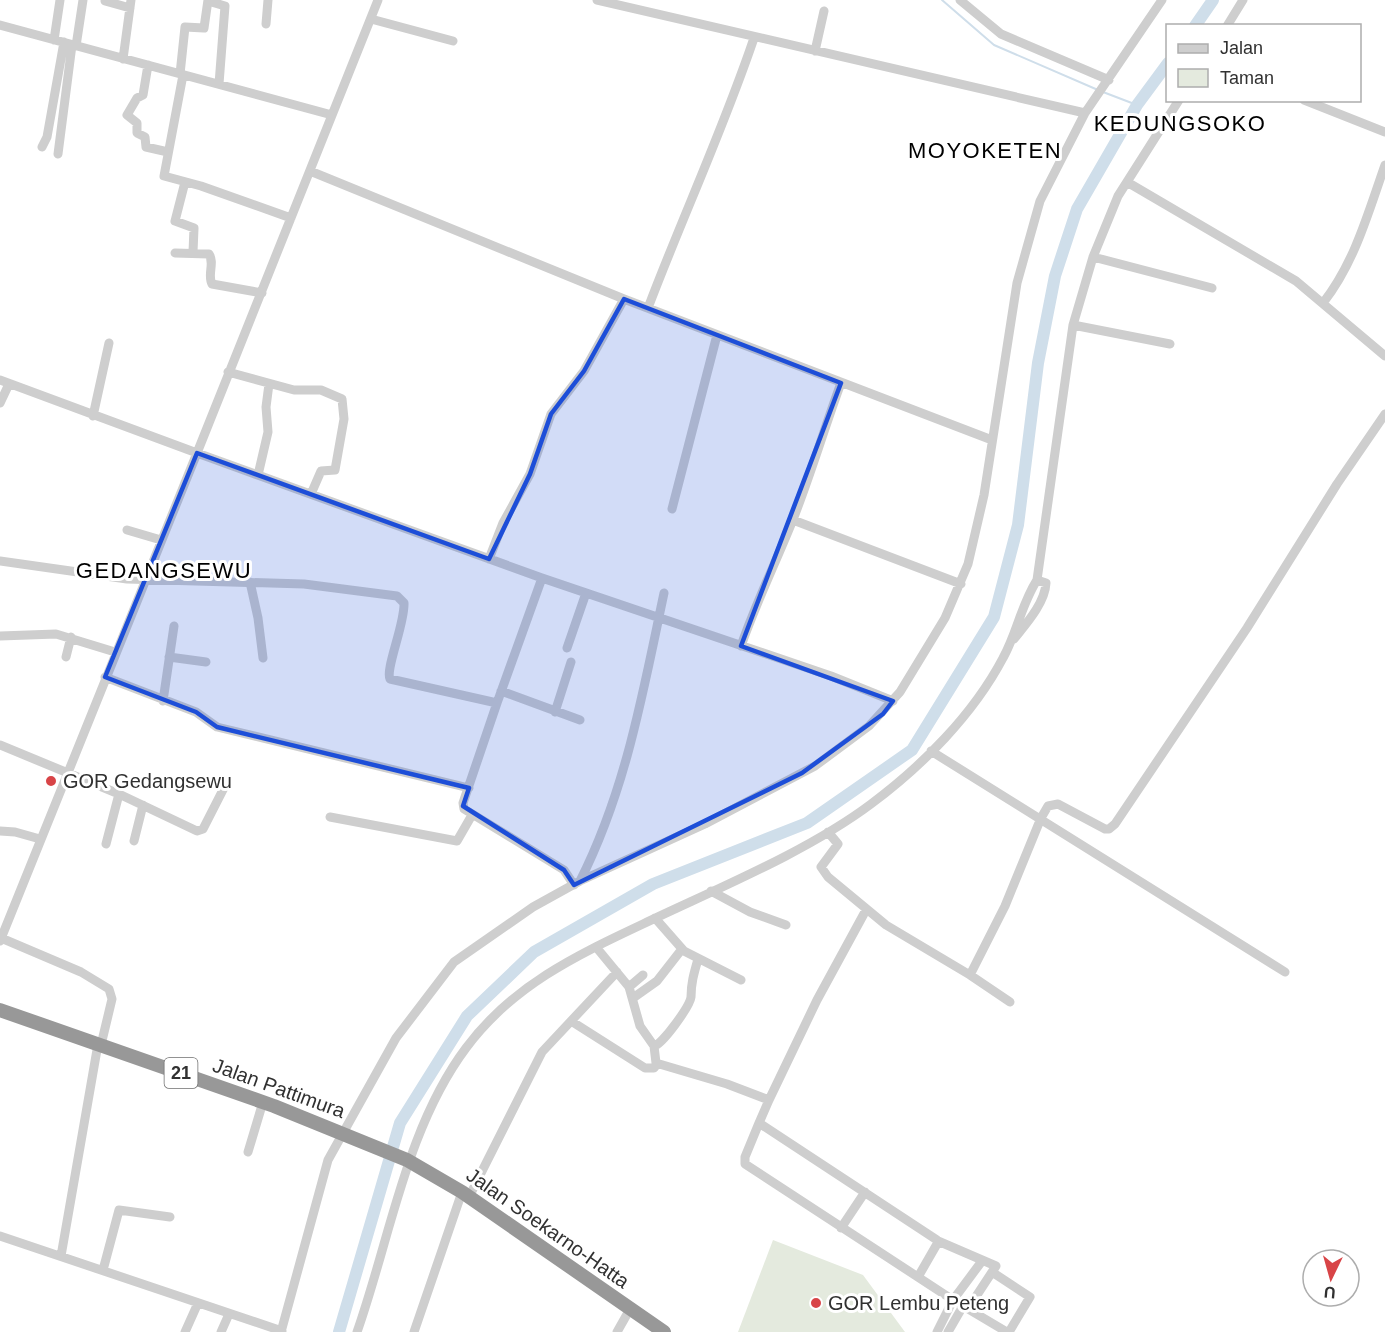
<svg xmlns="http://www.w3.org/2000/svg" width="1385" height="1332" viewBox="0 0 1385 1332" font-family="Helvetica,sans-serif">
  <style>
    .green { fill: #e4eade }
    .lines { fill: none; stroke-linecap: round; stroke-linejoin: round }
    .stream { stroke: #cfdeea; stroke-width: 2 }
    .river { stroke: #cfdeea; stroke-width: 12 }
    .minor { stroke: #cecece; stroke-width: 9 }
    .highway { stroke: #989898; stroke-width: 14 }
    .marked { fill: #1d4ed8; fill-opacity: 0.2; stroke: #1d4ed8; stroke-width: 4.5; stroke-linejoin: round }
    .poi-dot { fill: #d84447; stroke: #fff; stroke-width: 2 }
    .labels { text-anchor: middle; stroke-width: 6; stroke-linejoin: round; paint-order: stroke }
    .shield { fill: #fff; stroke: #6f6f6f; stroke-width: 1.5 }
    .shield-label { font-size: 18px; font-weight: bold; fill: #313131 }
    .poi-label { font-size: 20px; fill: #313131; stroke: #fff; text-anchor: start }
    .street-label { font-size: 20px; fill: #313131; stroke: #fff }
    .quarter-label { font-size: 22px; letter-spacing: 1.5px; fill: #000; stroke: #fff }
  </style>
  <rect width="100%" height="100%" fill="#fff"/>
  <path class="green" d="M773,1240L863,1275L905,1332H738Z"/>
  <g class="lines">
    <path class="stream" d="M942,0L994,45L1098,90
      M1103,92L1137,105"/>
    <path class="river" d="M1195,26L1213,0
      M339,1332L400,1123L467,1016L534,952L653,884L807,823L912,750L994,617L1018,525L1038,363L1055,276L1077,209L1137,105L1168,63"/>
    <path class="minor" d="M378,0L197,453L542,578L831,676L893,701
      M597,0L1085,113
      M960,0L1001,34L1109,80
      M105,1L130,8
      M208,1L225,6L219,84
      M371,19L453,41
      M266,24L268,0
      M0,25L332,115
      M1227,26L1243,0
      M54,40L60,0
      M76,46L83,0
      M815,51L824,11
      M123,59L131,0
      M148,65L143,95L137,98L127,115L137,123V133L145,137L146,147L168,152
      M180,74L185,27L204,28L208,0
      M183,75L164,176L201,186L291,218
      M1304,100L1385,132
      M42,147L47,137L64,42
      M58,154L72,45
      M310,171L624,299L992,440
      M185,182L175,221L194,228L193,252
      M1127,182L1296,281L1385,356
      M175,253L209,254C215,263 207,275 212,284L262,293
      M1093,257L1212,288
      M1323,303C1355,262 1368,213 1385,165
      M648,308C682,218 723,130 754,38
      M1073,325L1170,344
      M228,372L294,390H321L342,399L344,419L335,470L321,471L311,494
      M0,380L197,453L0,941
      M0,403L9,384
      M93,416L109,343
      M258,475L268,432L266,407L269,384
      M672,509L717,335
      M793,520L961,584
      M127,530L161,540
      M489,559L503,523L530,474L551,414L584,371L624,299
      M0,561L127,579L304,584L397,596L404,603C405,624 385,669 390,679L497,703L542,578
      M250,582L258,618L263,658
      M0,636L56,634L115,652
      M1014,639C1026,624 1045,603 1046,583L1037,580
      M741,646C756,603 775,564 792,522C810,477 824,429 841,383
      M567,648L586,593
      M66,657L71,637
      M169,657L206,662
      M105,677L196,712L217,727L469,788
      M501,691L580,720
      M163,701L174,626
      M497,703L463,803L464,809L564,870L574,885
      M555,712L571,662
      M0,745L119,794L197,831L203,829L228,780
      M931,751L1285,972
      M330,817L457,841L472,815
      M0,831L15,832L40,839
      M828,832L838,844L821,867L828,877L886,925L970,975L1010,1002
      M134,841L143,805
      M106,844L119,794
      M580,881C626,790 643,692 664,593
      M711,891L750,912L786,925
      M655,918L684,951L741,980
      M1,938L81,972L109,989L112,999L101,1045
      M596,947L629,987L640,1026L654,1046L656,1063L727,1084L769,1100L759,1123L937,1240V1244L918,1277
      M970,975L1005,906L1041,818L1048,806L1058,804L1105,829H1109L1115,824L1247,628L1337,484L1385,414
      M629,987L643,975
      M633,998L657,981L682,949
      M571,1021L645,1068H654L657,1064
      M654,1046C662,1045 690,1006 691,997C691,983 694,973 698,959
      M769,1100L817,1000L866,910
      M759,1123L745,1157V1164L953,1300L1007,1332
      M248,1152L263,1102
      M469,1197L542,1052L617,972
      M841,1228L865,1192
      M0,1236L282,1331
      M938,1241L996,1266L975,1298L963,1306L948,1332
      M61,1256L98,1044
      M103,1270L119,1210L170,1217
      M992,1272L1030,1297L1009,1332
      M185,1332L198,1303
      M221,1332L229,1314
      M281,1332L328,1160L396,1038L454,962L533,907L580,881L705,824L815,766L869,726L900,692L945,618L968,564L984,495L1017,283L1040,201L1085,113L1162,0
      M357,1332C390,1239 406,1128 466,1048C512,986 575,956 643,924C716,889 807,852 871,804C922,766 973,715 1003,658C1017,633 1021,605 1037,580L1073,325L1093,257L1118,196L1179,100
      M414,1332L462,1192
      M617,1332L630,1309
      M937,1332L953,1300L982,1261"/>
    <path class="highway" d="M0,1010L274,1106L407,1160L462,1192L664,1332"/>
  </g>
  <path class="marked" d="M624,299L841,383L741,646L893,701L883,714L802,773L574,885L564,870L463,806L469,788L217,727L196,712L105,677L197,453L489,559L530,474L551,414L584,371Z"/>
  <g class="poi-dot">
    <circle cx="51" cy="781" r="6"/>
    <circle cx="816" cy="1303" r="6"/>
  </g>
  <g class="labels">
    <rect class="shield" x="164.5" y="1058" width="33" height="30" rx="4.5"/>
    <g class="shield-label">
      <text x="181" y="1079">21</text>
    </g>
    <g class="poi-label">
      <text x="63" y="788">GOR Gedangsewu</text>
      <text x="828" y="1310">GOR Lembu Peteng</text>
    </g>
    <g class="street-label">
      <text transform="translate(279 1088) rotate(20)" y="7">Jalan Pattimura</text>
      <text transform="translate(548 1228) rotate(35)" y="7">Jalan Soekarno-Hatta</text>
    </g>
    <g class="quarter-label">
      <text x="1180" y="131">KEDUNGSOKO</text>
      <text x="985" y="158">MOYOKETEN</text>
      <text x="164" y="578">GEDANGSEWU</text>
    </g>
  </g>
  <rect x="1166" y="24" width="195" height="78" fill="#ffffff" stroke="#adadad" stroke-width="1.5"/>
  <rect x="1178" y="44" width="30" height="9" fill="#cecece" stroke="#adadad" stroke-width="1.5"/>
  <text x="1220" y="54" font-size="18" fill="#313131">Jalan</text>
  <rect x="1178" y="69" width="30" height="18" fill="#e4eade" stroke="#adadad" stroke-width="1.5"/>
  <text x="1220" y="84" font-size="18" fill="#313131">Taman</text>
  <g transform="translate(1331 1278) rotate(185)"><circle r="28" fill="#ffffff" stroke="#adadad" stroke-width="1.5"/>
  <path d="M0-4.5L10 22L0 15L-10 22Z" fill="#d84447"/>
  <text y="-9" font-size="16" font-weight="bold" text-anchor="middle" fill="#313131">U</text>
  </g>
</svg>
